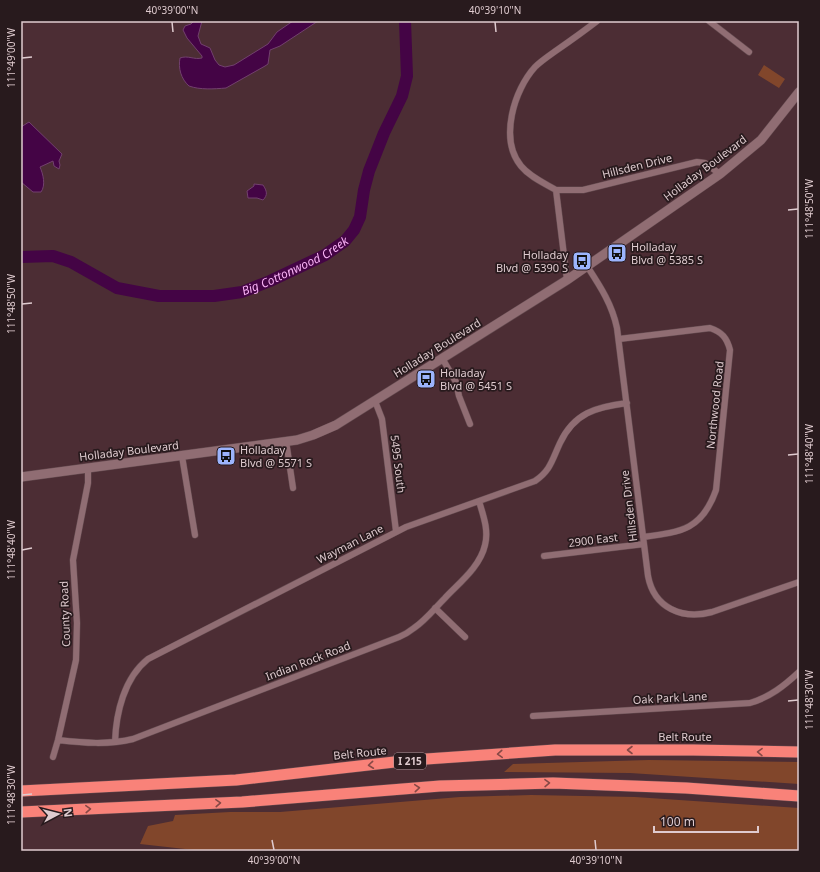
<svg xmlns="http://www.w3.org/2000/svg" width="820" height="872" viewBox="0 0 820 872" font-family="'Noto Sans',sans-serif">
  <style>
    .green { fill: #81462b }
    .water { fill: #440445; stroke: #72406e }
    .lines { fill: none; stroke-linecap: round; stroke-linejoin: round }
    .river { stroke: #440445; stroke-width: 12 }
    .minor-casing { stroke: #654c51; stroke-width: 7 }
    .secondary-casing { stroke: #654c51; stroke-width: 10 }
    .motorway-casing { stroke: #654c51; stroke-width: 12 }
    .minor { stroke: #906d73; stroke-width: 6 }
    .secondary { stroke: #906d73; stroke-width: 9 }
    .motorway { stroke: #f98279; stroke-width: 11 }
    .oneway { stroke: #864946 }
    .ticks { fill: none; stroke: #dfcbcf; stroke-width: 1.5 }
    .labels { text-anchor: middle; stroke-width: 3.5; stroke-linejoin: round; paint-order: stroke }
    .shield { fill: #281a1d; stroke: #a8969a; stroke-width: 1 }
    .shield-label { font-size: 10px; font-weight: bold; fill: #dfcbcf }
    .street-label { font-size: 11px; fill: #dfcbcf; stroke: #281a1d }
    .poi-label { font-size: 11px; fill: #dfcbcf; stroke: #281a1d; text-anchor: start }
    .water-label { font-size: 12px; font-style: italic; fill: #f9b2f6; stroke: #281a1d }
    .neatline { fill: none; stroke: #dfcbcf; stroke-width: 1.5 }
    .ticks-label { font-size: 10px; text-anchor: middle; fill: #dfcbcf }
  </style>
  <rect width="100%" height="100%" fill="#4c2d34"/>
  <path class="green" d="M764,65L785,79L779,88L758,75Z
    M649,760L799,762V784L630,773L504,772L513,764Z
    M531,795L635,797L799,808V851H203L140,844L148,826L173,821L175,815L230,812H280L460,797Z"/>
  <path class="water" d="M194,21H202L198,36L201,44L210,48L215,60L219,65L225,67L234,65L268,44L277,32L293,21H318L280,46L270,50L268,64L265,66L226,88C214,89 200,90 189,86C181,79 178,68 180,58C188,55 194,60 202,58V56L187,38L183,30L185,26L191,24Z
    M29,122L62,154L59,161L60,165L59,169L54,166L53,161L40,167C43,174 46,185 41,192H33L21,182V127Z
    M254,184L263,185C267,191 268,195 263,200L257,198H248L247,191L254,186Z"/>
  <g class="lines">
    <path class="river" id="s1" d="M21,257L53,256L71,262L117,288L159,296H214L242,292L270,281L325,255L345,241L354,230L360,217L364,190L369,171L384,133L402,96L407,76L405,21"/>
    <g class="minor-casing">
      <path id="minor" d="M709,21L749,52
        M556,190H583L697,162L705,163L720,174
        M587,266C600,286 612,304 617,328L648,576C654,608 682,620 712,612L799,582
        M567,280L556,190C544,183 530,177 521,166C499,139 514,90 535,67C541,61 550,55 557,50C570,41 584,31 597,21
        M619,339L710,328C722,332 727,338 730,350L716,490C702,530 681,532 643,537
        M442,358L456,382L459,396L470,424
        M375,401L382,419L396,531
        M286,441L293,488
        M182,456L195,535
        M544,556L644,544
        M435,608L465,637
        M533,716L750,703C770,697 784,686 799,672
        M58,740C84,743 108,745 133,739L399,637C404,635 409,632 414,628C426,620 435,608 445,598C459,583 480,567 485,545C489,530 483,515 479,501
        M115,742C116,713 124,678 148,659L406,527L535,481C551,470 552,460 560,443C574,413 596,407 627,403
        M53,757L58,740L76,660L77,623L73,560L88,483V468"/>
    </g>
    <g class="secondary-casing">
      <path id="secondary" d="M21,477L297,440L313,435L336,425L567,280L720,174L761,140L799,92"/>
    </g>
    <g class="motorway-casing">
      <path id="motorway" d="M21,791L236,780L412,760L555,750H693L799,752
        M21,812L242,802L440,786L553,783L686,788L799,796"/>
    </g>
    <use href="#minor" class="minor"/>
    <use href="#secondary" class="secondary"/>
    <use href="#motorway" class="motorway"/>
  </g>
  <defs><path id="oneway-chevron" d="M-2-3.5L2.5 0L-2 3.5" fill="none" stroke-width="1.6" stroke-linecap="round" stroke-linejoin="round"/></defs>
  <g class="oneway">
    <use href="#oneway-chevron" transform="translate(630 750) rotate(180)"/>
    <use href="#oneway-chevron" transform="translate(760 752) rotate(-179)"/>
    <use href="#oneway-chevron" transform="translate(500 754) rotate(176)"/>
    <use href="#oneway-chevron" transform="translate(371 765) rotate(174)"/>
    <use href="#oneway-chevron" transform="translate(547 783) rotate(-1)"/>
    <use href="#oneway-chevron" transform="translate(417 788) rotate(-5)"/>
    <use href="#oneway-chevron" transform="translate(218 803) rotate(-3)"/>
    <use href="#oneway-chevron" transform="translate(88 809) rotate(-3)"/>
  </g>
  <path class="ticks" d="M172,22L173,32M495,22L496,32M22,58L32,57M788,210L798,209M22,304L32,303M788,455L798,454M22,550L32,548M788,701L798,700M22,795L32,794M272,840L274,850M595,840L596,850"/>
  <defs>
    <g id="bus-square" transform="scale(1)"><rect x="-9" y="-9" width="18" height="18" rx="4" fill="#9cb4fd" stroke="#281a1d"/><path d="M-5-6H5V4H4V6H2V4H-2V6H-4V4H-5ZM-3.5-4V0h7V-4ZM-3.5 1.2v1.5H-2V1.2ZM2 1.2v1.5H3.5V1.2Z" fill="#111"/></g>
  </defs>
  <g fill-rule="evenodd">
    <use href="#bus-square" x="617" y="253"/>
    <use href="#bus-square" x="582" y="261"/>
    <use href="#bus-square" x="426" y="379"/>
    <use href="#bus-square" x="226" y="456"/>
  </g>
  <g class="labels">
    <rect class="shield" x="394" y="753" width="32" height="16" rx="3"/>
    <g class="shield-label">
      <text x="410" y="765">I 215</text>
    </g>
    <g class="street-label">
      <text transform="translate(637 166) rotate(-14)" y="4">Hillsden Drive</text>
      <text transform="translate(705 168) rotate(-37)" y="4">Holladay Boulevard</text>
      <text transform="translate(437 348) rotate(-32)" y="4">Holladay Boulevard</text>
      <text transform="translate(715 405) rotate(-84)" y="4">Northwood Road</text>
      <text transform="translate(129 451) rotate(-7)" y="4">Holladay Boulevard</text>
      <text transform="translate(398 464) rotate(83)" y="4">5495 South</text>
      <text transform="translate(629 506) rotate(-97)" y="4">Hillsden Drive</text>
      <text transform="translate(593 540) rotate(-7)" y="4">2900 East</text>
      <text transform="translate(350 544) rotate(-27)" y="4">Wayman Lane</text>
      <text transform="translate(65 614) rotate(-92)" y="4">County Road</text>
      <text transform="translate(308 661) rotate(-21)" y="4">Indian Rock Road</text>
      <text transform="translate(670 698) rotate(-3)" y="4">Oak Park Lane</text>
      <text x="685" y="741">Belt Route</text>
      <text transform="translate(360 753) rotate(-6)" y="4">Belt Route</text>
    </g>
    <g class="poi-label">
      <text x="631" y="251">Holladay<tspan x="631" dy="13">Blvd @ 5385 S</tspan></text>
      <text x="568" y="259" text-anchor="end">Holladay<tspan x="568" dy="13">Blvd @ 5390 S</tspan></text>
      <text x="440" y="377">Holladay<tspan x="440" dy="13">Blvd @ 5451 S</tspan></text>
      <text x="240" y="454">Holladay<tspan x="240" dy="13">Blvd @ 5571 S</tspan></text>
    </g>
    <g class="water-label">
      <text dy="4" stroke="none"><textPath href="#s1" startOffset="289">Big Cottonwood Creek</textPath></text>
    </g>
  </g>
  <rect width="820" height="872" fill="none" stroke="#281a1d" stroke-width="44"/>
  <g transform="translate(58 814) rotate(83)" stroke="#281a1d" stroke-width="3" paint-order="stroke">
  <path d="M0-3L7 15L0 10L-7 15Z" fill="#dfcbcf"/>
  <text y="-6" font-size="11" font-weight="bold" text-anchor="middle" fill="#dfcbcf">N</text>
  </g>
  <path d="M654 826v6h104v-6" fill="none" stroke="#dfcbcf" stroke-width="2"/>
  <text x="660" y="826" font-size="12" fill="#dfcbcf" stroke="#281a1d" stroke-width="3" paint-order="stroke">100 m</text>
  <rect x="22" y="22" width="776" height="828" class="neatline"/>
  <g class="ticks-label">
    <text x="172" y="14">40°39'00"N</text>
    <text x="495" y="14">40°39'10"N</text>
    <text transform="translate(11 58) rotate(-90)" y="4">111°49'00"W</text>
    <text transform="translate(809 209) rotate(-90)" y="4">111°48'50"W</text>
    <text transform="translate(11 304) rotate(-90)" y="4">111°48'50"W</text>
    <text transform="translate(809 454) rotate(-90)" y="4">111°48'40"W</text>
    <text transform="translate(11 550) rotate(-90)" y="4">111°48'40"W</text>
    <text transform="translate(809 700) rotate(-90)" y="4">111°48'30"W</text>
    <text transform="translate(11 795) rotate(-90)" y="4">111°48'30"W</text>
    <text x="274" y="864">40°39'00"N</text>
    <text x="596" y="864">40°39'10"N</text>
  </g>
</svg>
